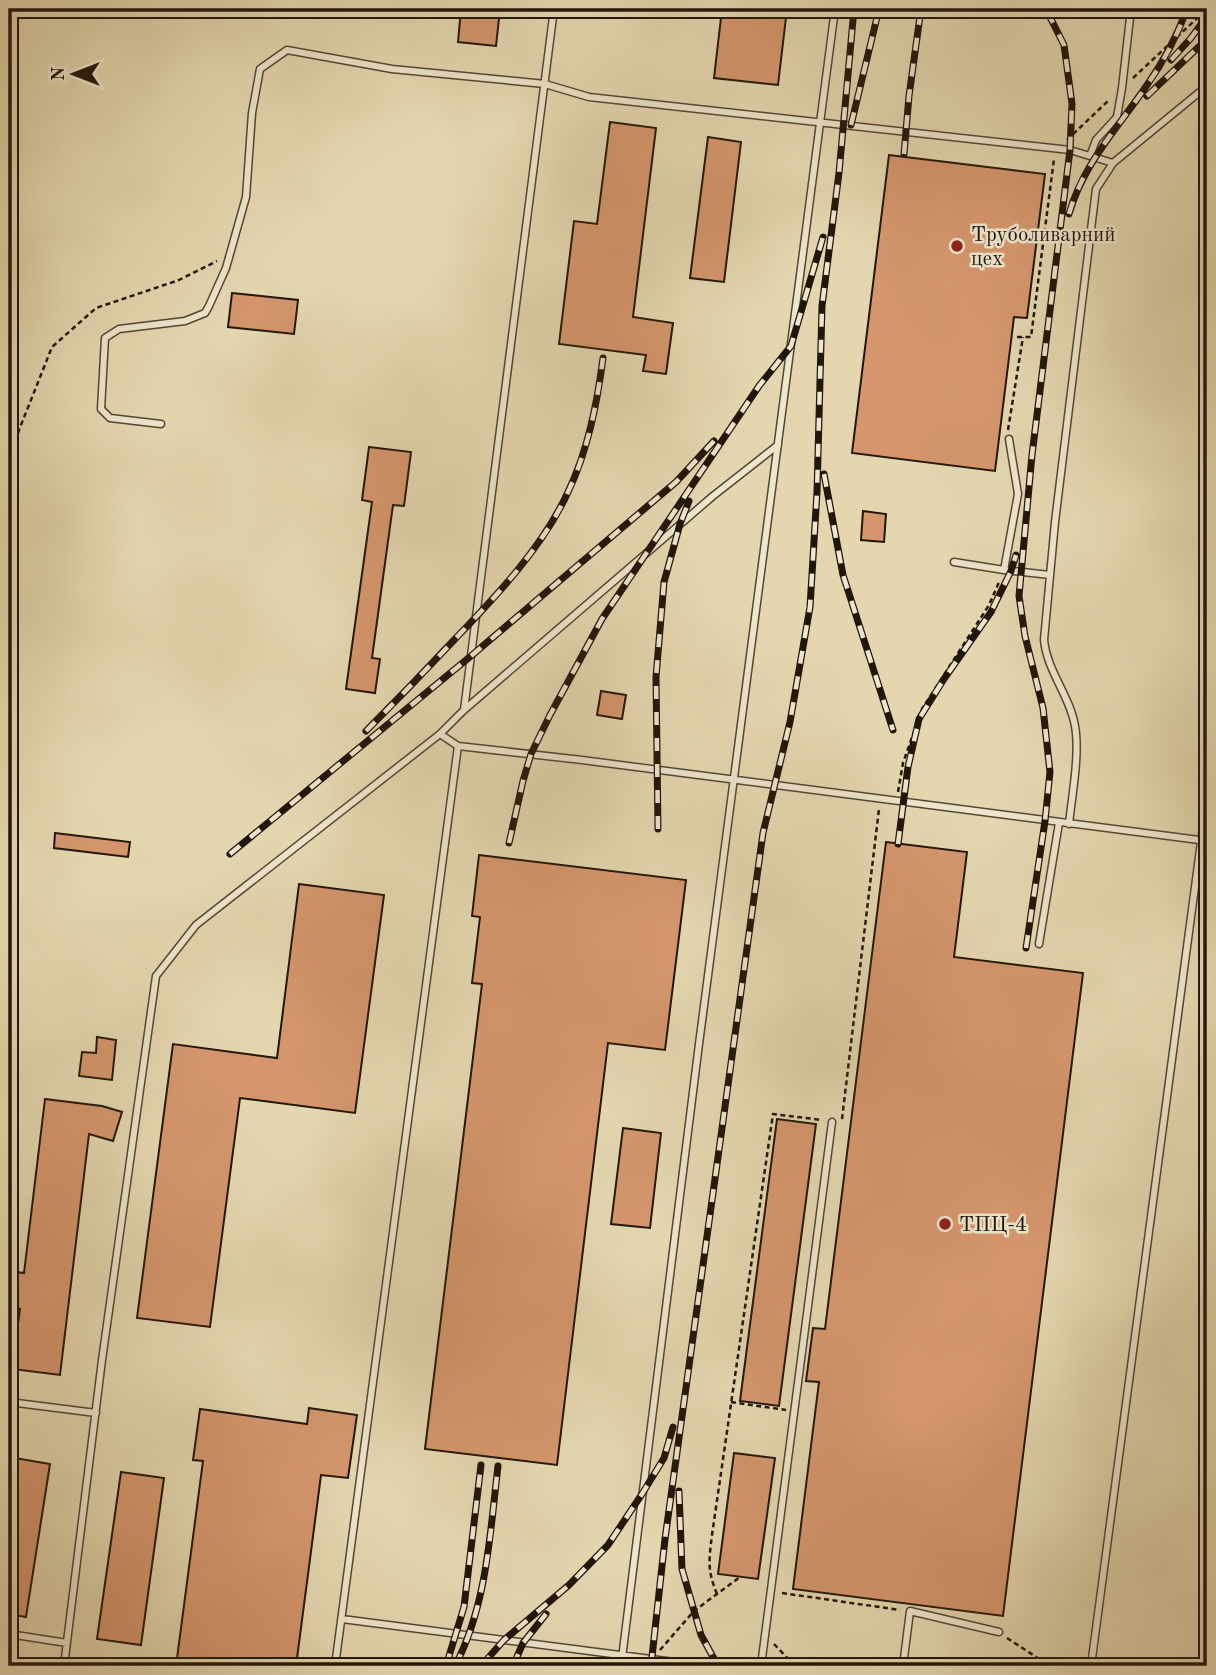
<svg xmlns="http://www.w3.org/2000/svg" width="1216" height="1675" viewBox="0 0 1216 1675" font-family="'Old Standard TT',serif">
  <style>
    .building { fill: #d5966d; stroke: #21160b; stroke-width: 2 }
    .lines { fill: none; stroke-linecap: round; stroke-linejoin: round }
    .service-casing { stroke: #524634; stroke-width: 9 }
    .path { stroke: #21160b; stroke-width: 2.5; stroke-dasharray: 5 3.5; stroke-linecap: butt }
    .service { stroke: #ede5cc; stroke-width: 6 }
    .rail-casing { stroke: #21160b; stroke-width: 7 }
    .rail { stroke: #ede5cc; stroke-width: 4.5; stroke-dasharray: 13; stroke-linecap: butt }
    .poi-dot { fill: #8f2418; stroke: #ede5cc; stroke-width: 2.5 }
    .labels { text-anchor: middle; stroke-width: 5; stroke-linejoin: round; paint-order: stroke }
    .poi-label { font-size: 21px; fill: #21160b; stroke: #ede5cc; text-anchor: start }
  </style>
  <rect width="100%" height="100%" fill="#e4d7b0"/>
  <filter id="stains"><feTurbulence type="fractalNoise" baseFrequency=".00286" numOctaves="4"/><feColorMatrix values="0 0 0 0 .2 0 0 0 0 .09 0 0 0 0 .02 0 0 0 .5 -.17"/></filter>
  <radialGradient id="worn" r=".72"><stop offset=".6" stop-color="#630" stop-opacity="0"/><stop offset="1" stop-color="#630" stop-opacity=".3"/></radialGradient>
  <path class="building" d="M461,9H500L496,46L458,42Z
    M722,9H787L778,85L714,78Z
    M610,122L656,128L633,317L673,323L666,374L643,371L646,355L559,344L574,221L597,224Z
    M708,137L741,142L724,282L690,278Z
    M889,155L1045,174L1027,318L1014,317L995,471L852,453Z
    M232,293L298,300L294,334L228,327Z
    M369,447L411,452L404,506L393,505L372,658L380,659L375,693L346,689L372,502L362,500Z
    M863,511L886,514L884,542L861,540Z
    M601,691L626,695L622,719L597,715Z
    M55,833L130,842L128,857L54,848Z
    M886,842L967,852L954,957L1083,973L1003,1616L793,1589L819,1382L806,1381L813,1328L825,1329Z
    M479,855L686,880L665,1050L608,1043L557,1465L425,1449L482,984L472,983L480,917L472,916Z
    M299,884L384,895L355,1113L240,1098L210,1327L137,1318L173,1044L277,1058Z
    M97,1037L116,1040L112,1080L79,1076L82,1052L96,1053Z
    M45,1099L102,1106L122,1112L113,1141L89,1134L60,1375L12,1369L20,1309L9,1308V1271L24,1273Z
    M777,1119L816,1124L779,1406L740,1401Z
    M623,1128L661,1133L650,1228L611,1224Z
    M309,1408L357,1415L348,1478L321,1475L296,1666H176L203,1461L193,1460L200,1409L307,1424Z
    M734,1453L775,1458L758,1579L718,1574Z
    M9,1457L50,1464L26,1617L9,1614Z
    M121,1472L164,1478L141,1645L97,1639Z"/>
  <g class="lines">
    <g class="service-casing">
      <path id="service" d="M1090,156L1096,140L1117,117L1122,88L1131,9
        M161,424L110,418L101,409L105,338L119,329L185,321L205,313L209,306L226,268L246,197L252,113L260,69L287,50L392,69L545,84L589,97L1070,150L1113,163
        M954,562L1004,570L1050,575
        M1004,570L1018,494L1009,439
        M464,710L554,9
        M440,734L458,746L582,760L1207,841
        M1069,824C1072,795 1080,754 1075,726C1070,696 1047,671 1044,640L1055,522L1096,189L1113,163L1207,86
        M1039,944L1059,823
        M9,1402L96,1413
        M342,1619L705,1666
        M9,1634L67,1643
        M64,1666L102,1360L156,976L196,925L440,734L464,710L713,496L778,445
        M335,1666L458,746
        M621,1666L699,1044L835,9
        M761,1666L832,1122
        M903,1666L910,1611L999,1632
        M1091,1666L1207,797"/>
    </g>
    <path class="path" d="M1133,78L1207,9
      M1067,140L1110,99
      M1017,337H1031L1054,159
      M1008,430L1023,337
      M9,466L19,430L52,347L96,308L179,280L217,261
      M898,792L903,763L922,709L989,605L1000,580
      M842,1119L879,809
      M731,1402L786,1410
      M782,1593L900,1610
      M717,1594C707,1570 709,1560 712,1535L773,1114L822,1120
      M1007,1638L1050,1666
      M774,1644L795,1666
      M660,1650L694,1611L740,1577"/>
    <use href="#service" class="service"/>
    <g class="rail-casing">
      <path id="rail" d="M1171,60L1191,38L1207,16
        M1147,96L1207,39
        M851,125L879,9
        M904,154L909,96L921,9
        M1069,214C1084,162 1118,128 1147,85C1164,61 1177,36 1187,9
        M824,474L843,575L893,730
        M366,731C396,701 426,670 455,639C497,595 543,547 568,492C588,450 597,404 603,358
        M658,829L656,677L664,582L680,524L689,501
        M509,843L523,781L531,754L550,715L602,619L759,386L791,346L823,237
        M898,844L908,767L919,719L944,679L991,612L1011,571L1016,555
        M230,854L471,656L676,482L714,441
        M1026,948L1045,821L1050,772L1043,708L1025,636L1019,596L1032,455L1070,150L1072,104L1064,45L1046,9
        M679,1491L682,1569L701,1635L718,1666
        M446,1666L464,1607L481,1465
        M455,1666C487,1605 490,1533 498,1466
        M481,1666L504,1640L569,1585L608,1545L642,1494L664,1458L673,1427
        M513,1666L523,1643L546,1614
        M651,1666L665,1539L763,833L790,722L810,607L817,492L822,306L839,173L854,9"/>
    </g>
    <use href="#rail" class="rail"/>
  </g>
  <g class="poi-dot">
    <circle cx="957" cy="246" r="7"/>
    <circle cx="945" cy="1224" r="7"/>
  </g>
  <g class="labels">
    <g class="poi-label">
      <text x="971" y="241">Труболиварний<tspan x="971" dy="24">цех</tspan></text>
      <text x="959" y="1231">ТПЦ-4</text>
    </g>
  </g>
  <rect width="1216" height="1675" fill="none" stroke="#e4d7b0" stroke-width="35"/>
  <rect x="10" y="10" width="1195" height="1654" fill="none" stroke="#21160b" stroke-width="3.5"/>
  <rect x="18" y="18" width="1181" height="1640" fill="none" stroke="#21160b" stroke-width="2"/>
  <g transform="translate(74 74) rotate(270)" stroke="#ede5cc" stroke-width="5" paint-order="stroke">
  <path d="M0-5L12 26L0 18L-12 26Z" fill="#21160b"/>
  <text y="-10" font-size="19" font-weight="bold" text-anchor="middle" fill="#21160b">N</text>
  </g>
  <rect width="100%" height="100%" filter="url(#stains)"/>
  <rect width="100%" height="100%" fill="url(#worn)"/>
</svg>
